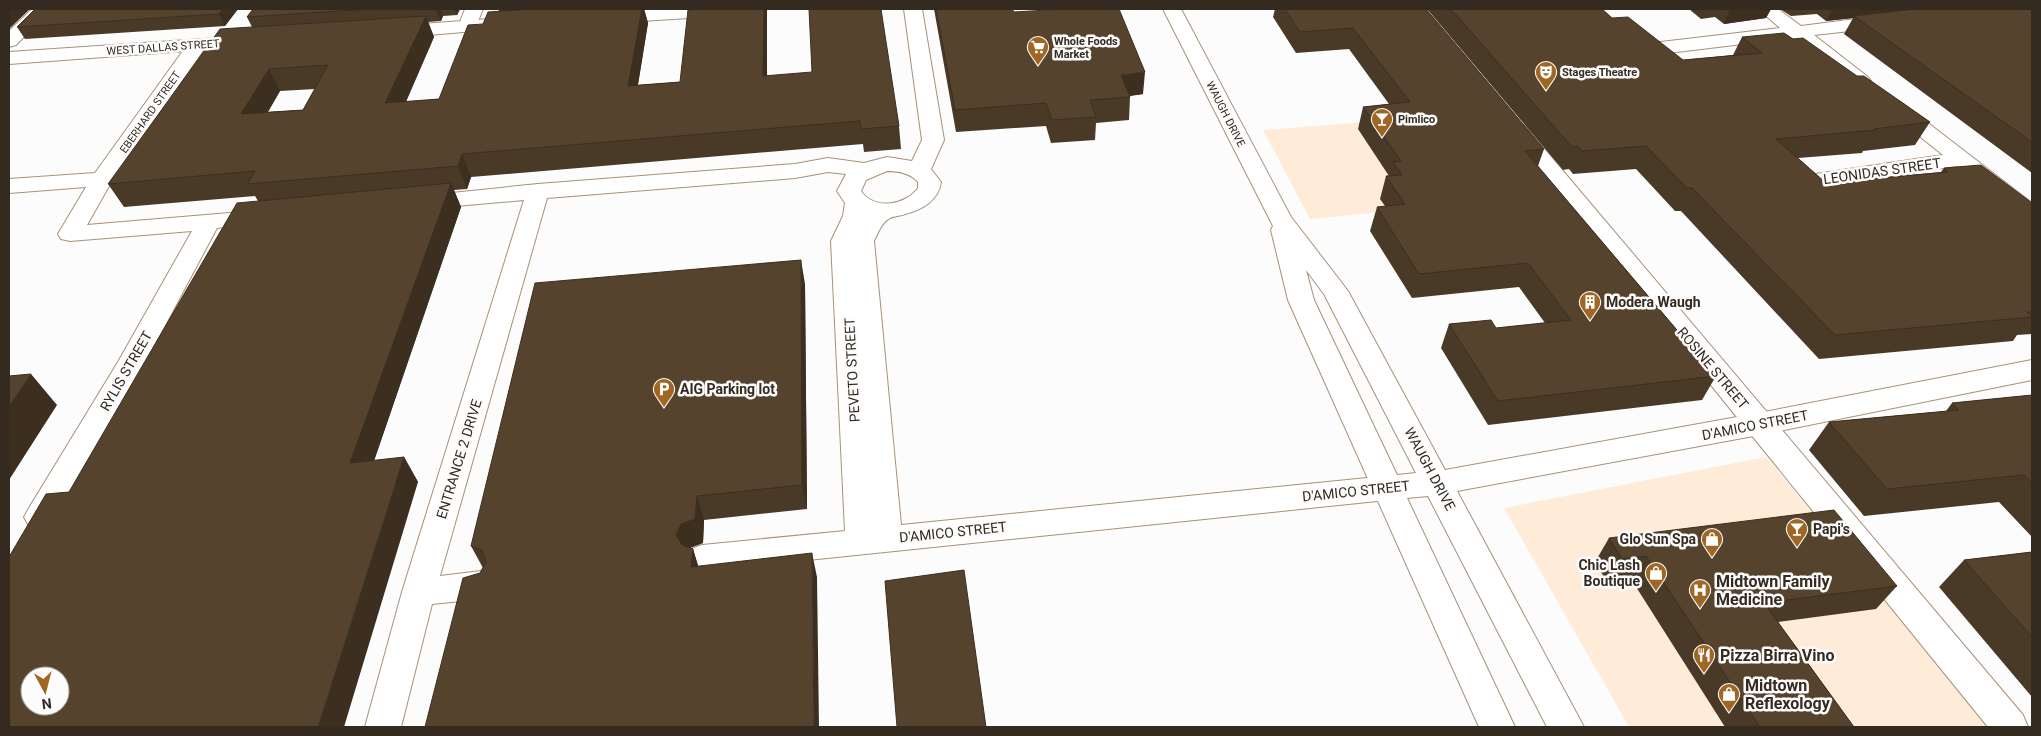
<svg xmlns="http://www.w3.org/2000/svg" width="2041" height="736" viewBox="0 0 2041 736" font-family="Roboto,sans-serif">
  <style>
    .built { fill: #ffecd8 }
    .lines { fill: none; stroke-linecap: round; stroke-linejoin: round }
    .street-casing { stroke: #a89176; stroke-width: 2 }
    .secondary-casing { stroke: #a89176; stroke-width: 2 }
    .street { fill: #fff; fill-rule: evenodd }
    .secondary { fill: #fff; fill-rule: evenodd }
    .wall { fill: #493a27; fill-rule: evenodd }
    .shaded-wall { fill: #3c2f20 }
    .building { fill: #55432d; stroke: #3c2f20; fill-rule: evenodd }
    .labels { text-anchor: middle; stroke-width: 5; stroke-linejoin: round; paint-order: stroke }
    .far-poi-label { font-size: 11px; font-weight: bold; fill: #342a20; stroke: #fcfcfc; text-anchor: start }
    .far-street-label { font-size: 11px; fill: #342a20; stroke: #fcfcfc }
    .street-label { font-size: 14px; fill: #342a20; stroke: #fcfcfc }
    .poi-label { font-size: 14px; font-weight: bold; fill: #342a20; stroke: #fcfcfc; text-anchor: start }
    .near-poi-label { font-size: 16px; font-weight: bold; fill: #342a20; stroke: #fcfcfc; text-anchor: start }
  </style>
  <rect width="100%" height="100%" fill="#fcfcfc"/>
  <path class="built" d="M1392,120L1453,205L1310,219L1263,130Z
    M1766,457L1992,727H1629L1504,508Z"/>
  <g class="lines">
    <g class="street-casing">
      <path id="street" d="M32,9H51L16,45L9,47V31Z
        M465,9H483L474,31L467,33L460,31L458,27Z
        M904,9H922L944,140L931,169L941,182C939,200 922,210 905,214C901,216 894,216 890,218C881,223 878,233 874,241L901,525L1387,476L1398,480L1402,488L1398,496L1387,500L702,571L691,567L686,558L691,549L702,545L845,531L831,241L843,216L845,203L837,191L846,174L828,172L795,178L547,198L440,576L481,571L493,575L497,585L493,595L481,599L432,604L401,727H365L402,592L524,200L421,209L413,207L409,202L413,197L538,184L795,164L828,158L864,163L887,157L912,161L922,140ZM887,171C899,171 910,173 918,182V188C905,206 874,210 861,191L866,180Z
        M1758,9H1778L1801,26L1887,15L1894,17L1896,21L1894,25L1887,27L1814,35L1868,77L1871,81L1868,85L1861,87L1854,85L1793,38L1652,55L1645,53L1642,49L1645,45L1652,43L1780,28Z
        M197,39L204,41L207,45L113,179L87,225L264,210L272,212L276,217L272,222L217,228L145,363L51,526L40,529L29,526L24,517L29,508L118,362L192,231L70,241L61,239L58,234L86,187L9,193V179L95,173L190,41Z
        M1895,101L1902,103L2032,203V221L2024,219L1957,166L1802,190L1794,188L1791,183L1794,178L1802,176L1943,155L1888,111L1885,107L1888,103Z
        M1517,125L1525,126L2023,715L2028,727H1988L1509,136L1506,131L1509,126Z"/>
    </g>
    <g class="secondary-casing">
      <path id="secondary" d="M651,9H746L744,13L737,15L609,23L602,21L600,17L602,13L609,11Z
        M1163,9H1181L1291,217L1348,291L1445,470L1759,413L2032,360V380L1759,435L1457,491L1584,727H1547L1428,496L1407,498L1515,727H1479L1288,300L1271,230L1273,226ZM1306,270L1324,294L1416,473L1397,475L1314,300Z
        M504,18L511,20L513,24L511,28L394,38L387,36L384,32L387,28L394,26Z
        M247,36L254,38L257,42L254,46L9,64V52Z"/>
    </g>
    <use href="#street" class="street"/>
    <use href="#secondary" class="secondary"/>
  </g>
  <path class="wall" d="M35,9H238L225,26L25,39L17,27Z
    M253,9H460L457,15L443,16L441,21L428,22L434,37L406,102L439,99L483,24L499,11L498,9H644L648,23L638,85L680,82L704,9H767V75L899,126L901,149L864,152L863,144L471,177L467,189L454,190L461,207L374,461L404,457L418,482L69,492L258,201L255,196L124,207L108,184L252,27L247,17ZM315,89L303,110L268,112L280,91Z
    M934,9H1012L1014,12L1143,94L1130,96V97L1129,120L1096,123L1095,140L1051,143L1046,126L956,132Z
    M1275,9H1426L1544,149L1538,166L1716,376L1702,400L1488,425L1441,348L1449,324L1496,328L1545,323L1519,287L1412,298L1370,231L1377,207L1385,206L1380,199L1386,176H1389L1358,129L1363,107L1389,104L1349,49L1296,53L1273,17Z
    M1427,9H1602L1612,18L1683,60L1733,55L1742,37L1793,39L1857,76L1930,122L1915,145L1863,151L1862,153L1798,158L1826,183L1941,172L1944,168L2032,203V334L2017,335L2013,341L1819,359L1681,211H1675L1636,169L1573,174L1569,169L1563,170Z
    M1689,9H1771L1766,18L1724,24L1715,17L1701,19Z
    M1780,9H2032V173L1844,34L1853,18L1826,21L1817,14L1791,16Z
    M805,284L807,509L704,520L703,543L690,548L693,549L698,566L817,577L483,568L471,546Z
    M2032,395V537L1999,502L1864,516L1809,450L1829,422L1946,411L1952,403Z
    M1609,538L1897,586L1876,609L1778,622L1854,727H1725L1631,579L1607,582L1595,562Z
    M2032,552V697L1939,587L1964,560Z"/>
  <path class="shaded-wall" d="M10,9H30L9,29V10Z
    M223,9H238L225,26L219,14Z
    M436,9H440L443,16L441,21Z
    M454,9H460L457,15Z
    M642,9H644L648,23L634,108L628,86Z
    M764,9H767V98L763,76Z
    M1730,9H1771L1766,18L1724,24Z
    M1833,9H1931L1854,16L1853,18L1826,21Z
    M426,16L434,37L395,126L385,103Z
    M269,69L280,91L253,137L241,114Z
    M1145,72L1143,94L1120,97L1121,75Z
    M462,154L471,177L467,189L458,166Z
    M451,183L461,207L365,487L350,463Z
    M801,260L805,284L807,509L802,485Z
    M31,374L57,405L9,480V406Z
    M404,457L418,482L344,727H318Z
    M697,496L704,520L703,543L689,548L684,559L676,535Z
    M693,549L700,572L691,567Z
    M812,553L817,577L819,727H814Z"/>
  <path class="building" d="M35,9H223L219,14L17,27Z
    M253,9H370L247,17Z
    M535,9H642L628,86L680,82L688,10L704,9H764L763,76L812,72L809,9H881L899,126L861,129L860,121L462,154L458,166L248,184L255,171L108,184L220,29L426,16L385,103L439,99L468,25L483,24L488,12ZM328,65L303,110L241,114L269,69Z
    M936,9H1012L1014,12L1065,9H1119L1145,72L1121,75L1130,97L1090,100L1096,117L1052,120L1046,103L955,110Z
    M1285,9H1426L1544,149L1525,151L1716,376L1498,401L1449,324L1491,320L1496,328L1571,320L1528,263L1419,274L1377,207L1405,204L1386,176L1402,175L1393,162L1401,161L1363,107L1410,102L1353,28L1300,32Z
    M1451,9H1602L1612,18L1628,17L1683,60L1762,53L1742,37L1784,33L1793,39L1803,38L1857,76H1864L1930,122L1874,129L1876,130L1776,139L1826,183L1948,172L1944,168L1981,165L2032,203V312H2027L2032,317L1835,335L1692,188H1687L1646,146L1582,151L1578,146L1572,147Z
    M1915,9H2032V142L1854,16Z
    M451,183L350,463L404,457L318,727H9V557L46,494L69,492L237,203ZM30,676H60V706H30Z
    M801,260L802,485L697,496L695,519L681,524L676,535L682,545L693,549L691,567L812,553L814,727H425L463,578L480,573L486,562L482,550L471,546L535,283Z
    M31,374L9,406V376Z
    M2032,395V483L2024,475L1887,489L1829,422L1959,410L1952,403Z
    M1834,510L1897,586L1764,603L1854,727H1760L1646,556L1622,559L1609,538Z
    M2032,552V637L1964,560Z
    M964,570L986,727H897L885,581Z"/>
  <defs>
    <g id="supermarket-pin" transform="scale(1.125)"><path d="M0 17L-7.5 6A9.5 9.5 0 1 1 7.5 6Z" fill="#9f6624" stroke="#fcfcfc"/><path d="M-6-5.5h2.5l.6 2H6L4.5 2H-2.5L-4.4-4H-6ZM-1.5 3.2a1.3 1.3 0 1 0 .1 0ZM3 3.2a1.3 1.3 0 1 0 .1 0Z" fill="#fff"/></g>
    <g id="theatre-pin" transform="scale(1.125)"><path d="M0 17L-7.5 6A9.5 9.5 0 1 1 7.5 6Z" fill="#9f6624" stroke="#fcfcfc"/><path d="M-5-5.5Q0-4 5-5.5V0Q5 5 0 6Q-5 5-5 0ZM-3.3-2.5H-1v1.5H-3.3ZM1-2.5H3.3v1.5H1ZM-2.8 1Q0 5.5 2.8 1Z" fill="#fff"/></g>
    <g id="bar-pin" transform="scale(1.125)"><path d="M0 17L-7.5 6A9.5 9.5 0 1 1 7.5 6Z" fill="#9f6624" stroke="#fcfcfc"/><path d="M-6-5H6L.8 .8V4.5H3.5V6h-7V4.5H-.8V.8Z" fill="#fff"/></g>
    <g id="building-pin" transform="scale(1.125)"><path d="M0 17L-7.5 6A9.5 9.5 0 1 1 7.5 6Z" fill="#9f6624" stroke="#fcfcfc"/><path d="M-4-6H4V6H1V3H-1V6H-4ZM-2.5-4.3h1.7v1.8h-1.7ZM.8-4.3h1.7v1.8H.8ZM-2.5-1h1.7V.8h-1.7ZM.8-1h1.7V.8H.8Z" fill="#fff"/></g>
    <g id="parking-pin" transform="scale(1.125)"><path d="M0 17L-7.5 6A9.5 9.5 0 1 1 7.5 6Z" fill="#9f6624" stroke="#fcfcfc"/><path d="M-3.5-5.5H1a3.5 3.5 0 0 1 0 7H-1V5.5H-3.5ZM-1-3.4V-.6H.8a1.4 1.4 0 0 0 0-2.8Z" fill="#fff"/></g>
    <g id="shop-pin" transform="scale(1.125)"><path d="M0 17L-7.5 6A9.5 9.5 0 1 1 7.5 6Z" fill="#9f6624" stroke="#fcfcfc"/><path d="M-5-2.5h2.3a2.7 3.5 0 0 1 5.4 0H5L5.5 6h-11ZM-1.5-2.5h3a1.5 2.3 0 0 0-3 0Z" fill="#fff"/></g>
    <g id="hospital-pin" transform="scale(1.125)"><path d="M0 17L-7.5 6A9.5 9.5 0 1 1 7.5 6Z" fill="#9f6624" stroke="#fcfcfc"/><path d="M-5-5h3v3.5h4V-5h3V5h-3V1.5h-4V5h-3Z" fill="#fff"/></g>
    <g id="restaurant-pin" transform="scale(1.125)"><path d="M0 17L-7.5 6A9.5 9.5 0 1 1 7.5 6Z" fill="#9f6624" stroke="#fcfcfc"/><path d="M-5-6h1v4h1v-4h1v4h1v-4h1v5L-1.5 .5V6h-2V.5L-5-1ZM5-6V6H3V1.5H1.5Q1.5-4 5-6Z" fill="#fff"/></g>
  </defs>
  <g fill-rule="evenodd">
    <use href="#supermarket-pin" x="1038" y="47"/>
    <use href="#theatre-pin" x="1546" y="72"/>
    <use href="#bar-pin" x="1382" y="119"/>
    <use href="#building-pin" x="1590" y="302"/>
    <use href="#parking-pin" x="664" y="389"/>
    <use href="#bar-pin" x="1797" y="529"/>
    <use href="#shop-pin" x="1712" y="539"/>
    <use href="#shop-pin" x="1656" y="573"/>
    <use href="#hospital-pin" x="1700" y="590"/>
    <use href="#restaurant-pin" x="1704" y="655"/>
    <use href="#shop-pin" x="1729" y="694"/>
  </g>
  <g class="labels">
    <g class="far-poi-label">
      <text x="1054" y="45">Whole Foods<tspan x="1054" dy="13">Market</tspan></text>
      <text x="1562" y="76">Stages Theatre</text>
      <text x="1398" y="123">Pimlico</text>
    </g>
    <g class="far-street-label">
      <text transform="translate(163 47) rotate(-4)" y="4">WEST DALLAS STREET</text>
      <text transform="translate(150 112) rotate(-55)" y="4">EBERHARD STREET</text>
      <text transform="translate(1226 114) rotate(63)" y="4">WAUGH DRIVE</text>
    </g>
    <g class="street-label">
      <text transform="translate(1882 171) rotate(-8)" y="5">LEONIDAS STREET</text>
      <text transform="translate(1713 368) rotate(50)" y="5">ROSINE STREET</text>
      <text transform="translate(852 370) rotate(-93)" y="5">PEVETO STREET</text>
      <text transform="translate(126 371) rotate(-60)" y="5">RYLIS STREET</text>
      <text transform="translate(1755 425) rotate(-11)" y="5">D'AMICO STREET</text>
      <text transform="translate(459 459) rotate(-73)" y="5">ENTRANCE 2 DRIVE</text>
      <text transform="translate(1430 469) rotate(62)" y="5">WAUGH DRIVE</text>
      <text transform="translate(1356 491) rotate(-6)" y="5">D'AMICO STREET</text>
      <text transform="translate(953 532) rotate(-6)" y="5">D'AMICO STREET</text>
    </g>
    <g class="poi-label">
      <text x="1606" y="307">Modera Waugh</text>
      <text x="680" y="394">AIG Parking lot</text>
      <text x="1813" y="534">Papi's</text>
      <text x="1696" y="544" text-anchor="end">Glo Sun Spa</text>
      <text x="1640" y="570" text-anchor="end">Chic Lash<tspan x="1640" dy="16">Boutique</tspan></text>
    </g>
    <g class="near-poi-label">
      <text x="1716" y="587">Midtown Family<tspan x="1716" dy="18">Medicine</tspan></text>
      <text x="1720" y="661">Pizza Birra Vino</text>
      <text x="1745" y="691">Midtown<tspan x="1745" dy="18">Reflexology</tspan></text>
    </g>
  </g>
  <rect width="2041" height="736" fill="none" stroke="#342a20" stroke-width="20"/>
  <g transform="translate(45 691) rotate(173)"><circle r="24" fill="#fcfcfc" stroke="#aca8a4"/>
  <path d="M0-4L9 19L0 12L-9 19Z" fill="#9f6624"/>
  <text y="-8" font-size="14" font-weight="bold" text-anchor="middle" fill="#342a20">N</text>
  </g>
</svg>
